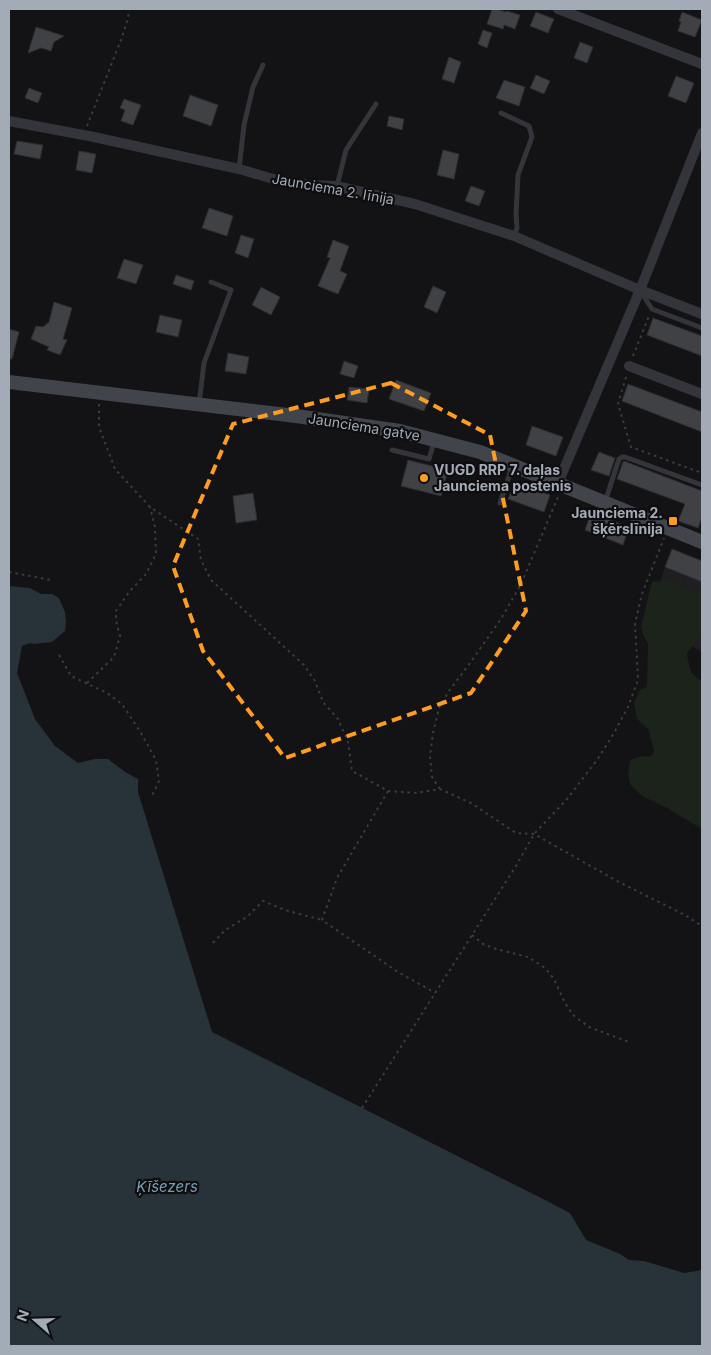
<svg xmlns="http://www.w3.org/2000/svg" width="711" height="1355" viewBox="0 0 711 1355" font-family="Inter,sans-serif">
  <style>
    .built { fill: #1f1f22 }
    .green { fill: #1b231b }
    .water { fill: #283339 }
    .building { fill: #3f4145; stroke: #2d2d31 }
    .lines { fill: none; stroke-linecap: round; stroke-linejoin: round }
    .path { stroke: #393c41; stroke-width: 2; stroke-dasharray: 2.5 4; stroke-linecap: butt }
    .service { stroke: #33353a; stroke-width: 5 }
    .minor { stroke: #33353a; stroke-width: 10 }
    .secondary { stroke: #41444a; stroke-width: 14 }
    .marked { fill: none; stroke: #fe9d22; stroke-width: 4; stroke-dasharray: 10 6; stroke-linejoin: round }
    .poi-dot { fill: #fe9d22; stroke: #0e0e10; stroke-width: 2 }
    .labels { text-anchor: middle; stroke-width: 4.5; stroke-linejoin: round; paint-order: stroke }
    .street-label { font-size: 14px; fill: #a3abb6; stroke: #0e0e10 }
    .poi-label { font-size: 14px; font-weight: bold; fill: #a3abb6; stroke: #0e0e10; text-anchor: start }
    .water-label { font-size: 15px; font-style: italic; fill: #789eb4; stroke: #0e0e10 }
  </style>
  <rect width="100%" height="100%" fill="#131315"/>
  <path class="built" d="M672,549L702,561V652L646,619Z"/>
  <path class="green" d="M672,580L683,588L702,592V635L697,639L687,654C690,669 689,673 702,681V829L667,808L642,796L630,784L628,774L630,760L642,756L649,757L654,754V750L648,729L637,719L634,703L640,690L647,687L648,644L643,634L641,627L652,582Z"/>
  <path class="water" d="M9,586L30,588L41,594H52L59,598L65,612L66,621L65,631L52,642L34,644L30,643L22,646L17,673L35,719L55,746L78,763L95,759H108L125,772L138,779V792L212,1032L477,1166L549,1202L570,1213L586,1240L620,1254L629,1260L644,1261L684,1273L702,1270V1346H9Z"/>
  <path class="building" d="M492,9H496L506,12L507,11L520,15L515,29L504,25L503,29L487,24Z
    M536,12L554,19L548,33L530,26Z
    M682,12L702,20L695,37L678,31L681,22L679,21Z
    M36,27L64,36L54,42L51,51L41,48L28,53Z
    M483,30L492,33L487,48L478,44Z
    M580,42L593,47L587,63L574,58Z
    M449,57L461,62L454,83L442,79Z
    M536,75L550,81L544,94L530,88Z
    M676,76L694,83L686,103L668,96Z
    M504,80L525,87L519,106L496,98Z
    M29,88L42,93L38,103L25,98Z
    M190,95L218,105L211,126L183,116Z
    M124,99L141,105L133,125L121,121L125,110L120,108Z
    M389,116L404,119L402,130L387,126Z
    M17,141L43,145L40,159L14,154Z
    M443,150L459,154L454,179L437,175Z
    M79,151L96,154L92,173L76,170Z
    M471,186L485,191L479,206L465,201Z
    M209,208L233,216L227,236L202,228Z
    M241,235L254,239L248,258L235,253Z
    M333,240L349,246L340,271L347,274L338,294L318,286L330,258L327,257Z
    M124,259L143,265L136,284L117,278Z
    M176,275L194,281L191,290L173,284Z
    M433,286L446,292L437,313L424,307Z
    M261,287L280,297L271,315L252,305Z
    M54,302L72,308L63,339L67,340L60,355L47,350L49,347L31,339L36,326L43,327L49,322Z
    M160,315L182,320L178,337L156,332Z
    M653,318L702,336V356L647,335Z
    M9,329L19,332L12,359H9Z
    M228,353L249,357L246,374L225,371Z
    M344,361L358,366L354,378L340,374Z
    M396,380L431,393L424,411L389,399Z
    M628,384L702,412V432L622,401Z
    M349,387L369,389L367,403L347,400Z
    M532,426L563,437L556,456L526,445Z
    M599,452L615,458L609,476L591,470Z
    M408,460L448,470L441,496L401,486Z
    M624,461L702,491V517L698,528L678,521L685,504L617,479L623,462Z
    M515,482L550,495L544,512L508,499Z
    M253,493L257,520L236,523L233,496Z
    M591,513L629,527L623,545L585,530Z
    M672,549L702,561V582L665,567Z"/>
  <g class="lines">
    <path class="path" d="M87,126L121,40L128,18L129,9
      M633,356L649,316
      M626,377L618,404L631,447L702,473
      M99,404V427L115,469L150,507L198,539L201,560L211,580L304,665L315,681L323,702L338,719L348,742L352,771L388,791L416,793L440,789L471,803L516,833L534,834L617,881L685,915L702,926
      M9,572L51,580
      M59,655L71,676L107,693L122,704L141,733L156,760L159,781L151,798
      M87,683L114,657L120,636L116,621V611L129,592L146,574L156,554L155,527L150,507
      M440,789L432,777L430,756L433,733L439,708L449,691L470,663L501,619L521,584L558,497
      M388,791L337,878L322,920L395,970L435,993
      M472,935L483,944L496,949L528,957L545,968L554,979L565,1003L573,1015L589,1027L629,1042
      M213,943L225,930L247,917L263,901L285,910L322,920
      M362,1108L516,866L534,834L567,799L597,760L614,733L628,707L638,680L635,623L642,594L664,538"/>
    <path class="service" d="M501,113L529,126L532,137L518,175L516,215L517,228L514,236
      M239,169L244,125L253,87L263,65
      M337,186L346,150L376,104
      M641,292L652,309L702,328
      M198,404L200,396L204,363L231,290L211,282
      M392,450L429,459L434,442
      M605,502L619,459L622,457H625L702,485
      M500,503L512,467"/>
    <path class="minor" d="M558,9L702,64
      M9,121L94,137L239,169L277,180L309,185L336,186L415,204L514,236L640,290L702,314
      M629,366L702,394
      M558,483L640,290L702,133"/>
    <path class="secondary" d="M9,382L296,416L400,431L480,452L702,542"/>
  </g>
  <path class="marked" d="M391,383L490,435L526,611L471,693L285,758L203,651L173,566L233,424Z"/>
  <g class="poi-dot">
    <circle cx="424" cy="478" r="5"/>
    <rect x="668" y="516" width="10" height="10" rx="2.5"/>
  </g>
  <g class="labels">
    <g class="street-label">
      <text transform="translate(333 189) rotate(10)" y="5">Jaunciema 2. līnija</text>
      <text transform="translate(364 427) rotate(9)" y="5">Jaunciema gatve</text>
    </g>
    <g class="poi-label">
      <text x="434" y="475">VUGD RRP 7. daļas<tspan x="434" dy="16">Jaunciema postenis</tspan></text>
      <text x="663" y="518" text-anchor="end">Jaunciema 2.<tspan x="663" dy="16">šķērslīnija</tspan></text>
    </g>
    <g class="water-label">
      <text x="167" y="1192">Ķīšezers</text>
    </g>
  </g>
  <rect width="711" height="1355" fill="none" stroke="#a3abb6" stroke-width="20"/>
  <g transform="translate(35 1320) rotate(290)" stroke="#0e0e10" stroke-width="4" paint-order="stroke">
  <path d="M0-4L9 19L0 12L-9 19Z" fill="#a3abb6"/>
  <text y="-8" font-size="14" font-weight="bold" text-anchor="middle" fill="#a3abb6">N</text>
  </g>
</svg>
